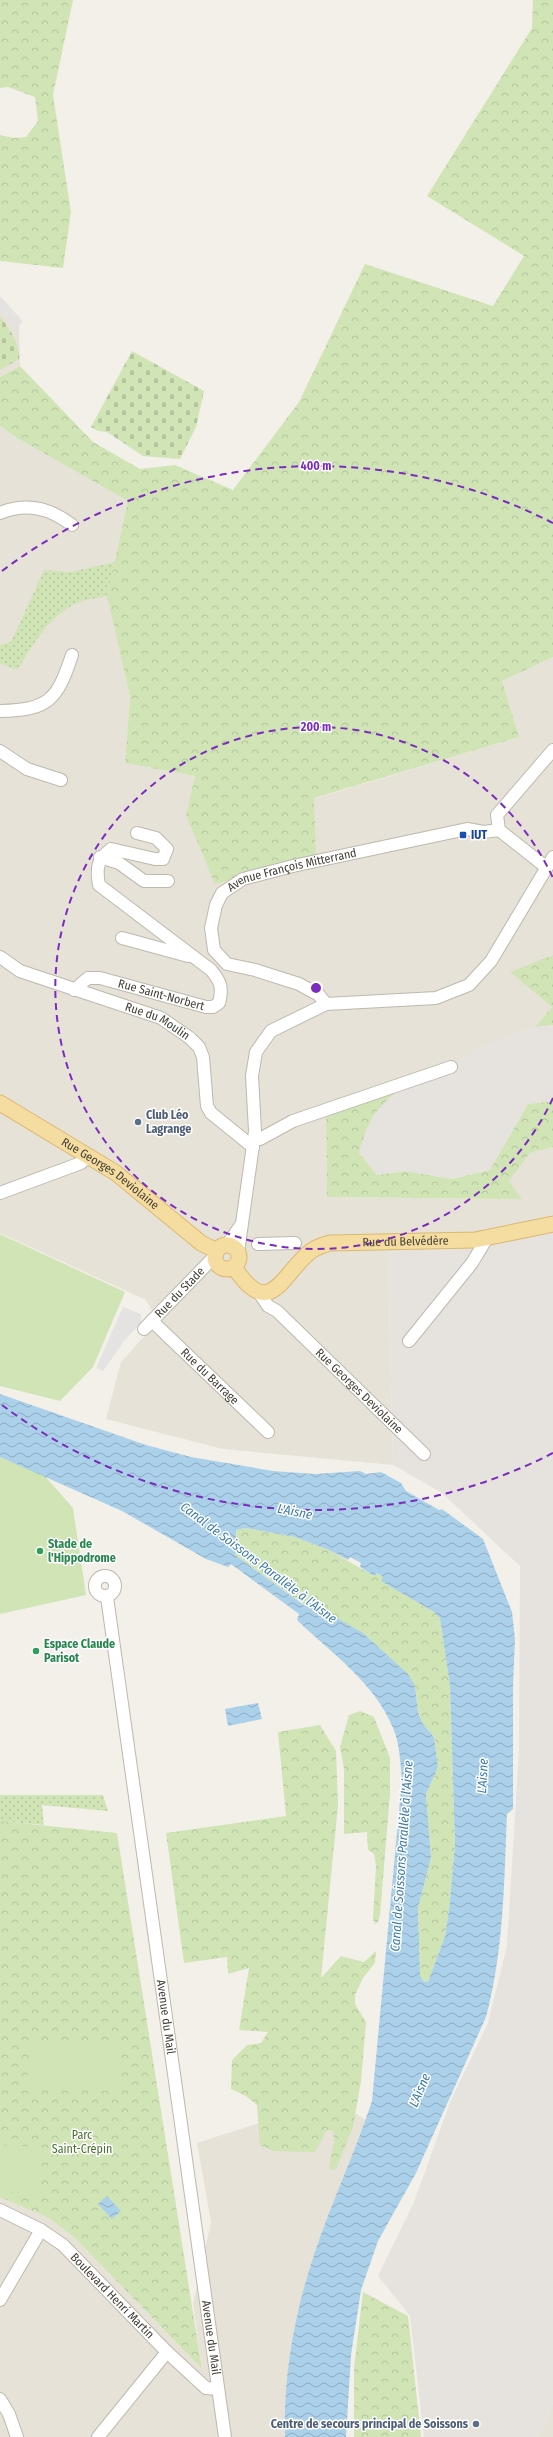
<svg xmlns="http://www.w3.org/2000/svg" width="553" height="2437" viewBox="0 0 553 2437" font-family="'Fira Sans Condensed',sans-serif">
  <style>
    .residential { fill: #e7e2d8 }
    .industrial { fill: #e6e2de }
    .grass { fill: url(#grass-dots) }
    .forest { fill: url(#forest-crowns) }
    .cemetery { fill: url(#cemetery-stones) }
    .garden { fill: #d0e4b6 }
    .parking { fill: #e5e3e1 }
    .water { fill: url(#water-waves); fill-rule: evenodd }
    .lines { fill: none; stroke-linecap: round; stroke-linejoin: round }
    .minor-casing { stroke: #beb8ad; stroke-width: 14 }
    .major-casing { stroke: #dab971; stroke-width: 17 }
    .minor { stroke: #fff; stroke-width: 12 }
    .major { stroke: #f5dca0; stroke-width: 15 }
    .ring { fill: none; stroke: #7b2cbf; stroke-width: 2; stroke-dasharray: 7 5 }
    .transit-dot { fill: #1a4fb4; stroke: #fff; stroke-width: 1.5 }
    .service-dot { fill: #5c6f8a; stroke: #fff; stroke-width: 1.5 }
    .leisure-dot { fill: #2e9e5b; stroke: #fff; stroke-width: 1.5 }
    .labels { text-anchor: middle; stroke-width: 3; stroke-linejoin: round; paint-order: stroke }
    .transit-label { font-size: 12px; font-weight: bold; fill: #164399; stroke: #fff; text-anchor: start }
    .street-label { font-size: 12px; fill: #464138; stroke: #fff }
    .service-label { font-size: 12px; font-weight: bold; fill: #4e5e75; stroke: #fff; text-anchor: start }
    .leisure-label { font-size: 12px; font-weight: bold; fill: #27864d; stroke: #fff; text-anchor: start }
    .park-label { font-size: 12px; fill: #4b7330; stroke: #fff }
    .water-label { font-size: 13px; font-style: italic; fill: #3a7ca9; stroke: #fff }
    .centre { fill: #7b2cbf; stroke: #fff; stroke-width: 2 }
    .ring-label { font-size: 12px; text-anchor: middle; font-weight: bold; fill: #7b2cbf; stroke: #fff; stroke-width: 3; stroke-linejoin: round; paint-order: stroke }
  </style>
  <defs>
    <pattern id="grass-dots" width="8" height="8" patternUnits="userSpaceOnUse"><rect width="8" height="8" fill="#d0e4b6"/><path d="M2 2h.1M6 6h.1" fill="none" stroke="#b4c59d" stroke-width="1.8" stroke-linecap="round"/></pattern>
    <pattern id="forest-crowns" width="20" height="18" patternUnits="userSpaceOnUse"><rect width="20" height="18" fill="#d0e4b6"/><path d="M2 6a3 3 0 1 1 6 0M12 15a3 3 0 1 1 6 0" fill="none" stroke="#b4c59d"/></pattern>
    <pattern id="cemetery-stones" width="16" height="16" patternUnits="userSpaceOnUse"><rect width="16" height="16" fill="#d0e4b6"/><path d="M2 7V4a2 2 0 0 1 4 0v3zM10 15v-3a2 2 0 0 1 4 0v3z" fill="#b4c59d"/></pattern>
    <pattern id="water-waves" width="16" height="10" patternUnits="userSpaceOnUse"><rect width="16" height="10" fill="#abd1ea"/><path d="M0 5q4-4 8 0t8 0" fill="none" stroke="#8dabbf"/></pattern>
  </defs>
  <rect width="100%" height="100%" fill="#f3f0e9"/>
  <path class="residential" d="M0,297L19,317L20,366L0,377Z
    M0,426L17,438L128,501L107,596L130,697L125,763L195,776L186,815L313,799L519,737L502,681L553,657V955L511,972L552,1007L535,1027L477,1050L442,1076L326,1118L327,1197L522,1199L509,1181L530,1153L553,1147V1218L388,1253L393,1465L223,1449L106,1419L121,1362L158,1321L146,1300L0,1233Z
    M300,2110L351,2111L381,2129L301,2437H0V2197L49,2218L75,2238L202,2369L193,2303L211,2222L197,2143Z
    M553,2403V2437H538Z"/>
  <path class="industrial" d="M553,1025V1101L528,1104L490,1170L452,1179L405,1171L377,1175L359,1153L365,1127L381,1106L396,1092L442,1076L477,1050L535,1027Z
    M553,1218V2403L538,2437H424L410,2316L378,2276L414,2202L451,2100L488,2023L507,1946L519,1751L520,1566L442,1493L393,1465L388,1253L529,1221Z"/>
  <path class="grass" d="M115,562L107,596C98,598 85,599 77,603C49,616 33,645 17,670L0,663V645L11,642L44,570L71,572Z
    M0,1795H103L108,1811L42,1805L44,1825L0,1821Z"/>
  <path class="forest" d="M0,0H73L53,95L71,212L63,268L0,261V135L14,138L26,137L38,121L35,97L8,87L0,88Z
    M533,0H553V657L502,681L519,737L314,798L316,856L215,884L186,815L195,776L125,763L130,697L107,596L128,501L17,438L0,426V377L20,366L93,442L140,469L175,465L233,490L299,402L365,264L493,306L524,256L427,196L532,28Z
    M553,955V1025L535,1027L552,1007L510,972Z
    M396,1092C373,1112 367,1123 359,1153L377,1175L405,1171L452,1179L490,1170L528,1104L553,1101V1147L530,1153L509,1181L522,1199L327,1197L326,1117Z
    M246,1528L295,1537L329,1550L374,1576L377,1573L384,1578L382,1581L434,1612L440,1618L450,1686L455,1845L449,1910L445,1936L428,1982L423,1981L420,1975L418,1908L431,1858L426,1794L438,1767L434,1737L423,1724L418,1711L415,1686L407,1674L364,1634L309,1602L306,1606L235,1555L238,1551L236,1530Z
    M360,1711L374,1717L390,1758V1794L380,1915L378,1922L375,1924L373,1919L376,1866L374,1854L368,1850L367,1832L344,1834V1769L340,1747L349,1715Z
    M320,1725L336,1751L338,1805L321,1978L341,1956L364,1962L376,1951L375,1963L363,1978L355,1995V2004L366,2022L361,2081L353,2127L336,2169L332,2170L329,2168C330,2153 336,2147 333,2131L327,2130L315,2152L273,2151L260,2145L257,2105L246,2096L231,2089L232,2060L247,2045L261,2043L268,2032L239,2030L249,1968L228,1974L227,1957L184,1963L166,1833L286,1816L278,1732Z
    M0,1821L117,1833L202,2369L75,2238L49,2218L0,2197Z
    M363,2292L408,2316L421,2437H354V2368Z"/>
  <path class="cemetery" d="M0,316C8,327 21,345 19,359L0,370Z
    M132,351L204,391L196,427L180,459L143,456L107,432L98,431L91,427Z"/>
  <path class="garden" d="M0,1234L125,1292L93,1367L60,1401L0,1386Z
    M0,1457L44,1475L73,1508L86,1595L0,1614Z
    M29,2042L122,2045L120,2091L27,2088Z
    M0,2145L42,2147L40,2193L0,2192Z"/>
  <path class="parking" d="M0,296L23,322L15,328L0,308Z
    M123,1307L141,1314V1323L124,1341L103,1371L96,1368Z"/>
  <path class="water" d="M0,1394L146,1445L191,1457L273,1471L315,1474L360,1471L366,1474L381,1472L401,1483L406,1491L439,1510L442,1509L483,1539L512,1612L515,1639L513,1685V1809L507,1814C504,1882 504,1950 486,2017L416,2173L378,2241L361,2290L351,2355L346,2437H285C283,2375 295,2311 315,2252C332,2201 355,2153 372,2101L402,1779C400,1762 400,1744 393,1728C375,1683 331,1653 297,1620L299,1614L231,1564L228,1567L206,1559L122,1511L0,1457ZM246,1528L295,1537L329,1550L348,1560L350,1557L361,1563L360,1567L374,1576L377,1573L383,1577L381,1581L434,1612L440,1618L450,1686L455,1845L449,1910L445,1936L428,1982L423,1981L420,1975L418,1908L431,1858L426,1794L438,1767L434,1737L423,1724L418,1712L415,1686L408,1674L363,1633L309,1602L305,1606L235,1555L239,1546L236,1542V1530Z
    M258,1703L262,1719L228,1726L225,1709Z
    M107,2196L121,2211L112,2219L98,2204Z"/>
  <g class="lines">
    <g class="minor-casing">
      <g id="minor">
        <path d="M0,513C27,502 50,508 72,525"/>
        <path d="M0,711C49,710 57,700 72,655"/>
        <path d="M0,751L27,769L61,780"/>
        <path d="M100,857L119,863L144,881H168"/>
        <path d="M546,867L499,830L497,815L553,750"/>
        <path d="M122,938L188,956"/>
        <path id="s1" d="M0,957L20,971L161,1018L190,1038L199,1047L203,1057L207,1106L211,1113L253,1147"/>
        <path id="s2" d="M74,990L88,978H100L206,1007H213L219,1003C223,988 221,982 211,970L99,885C96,868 97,860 111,849L155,859H163L167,849L156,838L137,833"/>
        <path id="s3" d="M326,1004L319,995L299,984L255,970L227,964L214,950L211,928L216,905L222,893L243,879L293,866L467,829L484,832L499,830"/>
        <path d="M254,1139H260L293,1121L451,1067"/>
        <path d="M0,1193L81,1163L88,1156"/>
        <path d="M258,1244L295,1243"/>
        <path d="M227,1245L241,1225"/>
        <path d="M238,1252L255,1131L252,1076L256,1052L271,1031L326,1004L436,998L469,985L491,961L553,857"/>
        <path id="s4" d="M258,1291L268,1306L277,1311L424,1454"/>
        <path id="s5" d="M152,1321L268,1432"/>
        <path id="s6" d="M144,1329L215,1256"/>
        <path d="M409,1341L472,1263L487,1238"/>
        <circle cx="105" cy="1586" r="10"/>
        <path id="s7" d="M107,1597L225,2437"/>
        <path id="s8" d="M0,2210L41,2230L63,2245L167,2352L206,2388L218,2389"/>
        <path d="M0,2300L41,2230"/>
        <path d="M0,2399L9,2414L17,2437"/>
        <path d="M98,2437L167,2352"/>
      </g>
    </g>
    <g class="major-casing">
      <g id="major">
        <path id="s9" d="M0,1103L116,1173L201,1243L217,1251"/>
        <circle cx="227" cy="1257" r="12"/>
        <path id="s10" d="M234,1267C271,1323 282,1273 311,1251C317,1247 323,1245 330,1243L475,1240L553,1224"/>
      </g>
    </g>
    <use href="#minor" class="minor"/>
    <use href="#major" class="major"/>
  </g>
  <g class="ring">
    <path d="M553 1098A261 261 0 1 1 553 878"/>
    <path d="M553 1453A522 522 0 0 1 2 1405M2 571A522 522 0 0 1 553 523"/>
  </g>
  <rect class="transit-dot" x="459" y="831" width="8" height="8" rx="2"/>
  <g class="service-dot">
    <circle cx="138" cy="1122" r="4"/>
    <circle cx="476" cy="2424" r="4"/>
  </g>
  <g class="leisure-dot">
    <circle cx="40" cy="1551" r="4"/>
    <circle cx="36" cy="1651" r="4"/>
  </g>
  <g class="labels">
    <g class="transit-label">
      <text x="471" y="839">IUT</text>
    </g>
    <g class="street-label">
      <text dy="4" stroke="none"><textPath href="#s3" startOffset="262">Avenue François Mitterrand</textPath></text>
      <text dy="4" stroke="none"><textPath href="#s2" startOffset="94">Rue Saint-Norbert</textPath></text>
      <text dy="4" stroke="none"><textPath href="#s1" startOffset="171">Rue du Moulin</textPath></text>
      <text dy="4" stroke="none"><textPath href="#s9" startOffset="131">Rue Georges Deviolaine</textPath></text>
      <text dy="4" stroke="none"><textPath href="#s10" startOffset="201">Rue du Belvédère</textPath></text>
      <text dy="4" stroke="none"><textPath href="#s6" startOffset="51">Rue du Stade</textPath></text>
      <text dy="4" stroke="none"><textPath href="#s5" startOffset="80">Rue du Barrage</textPath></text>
      <text dy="4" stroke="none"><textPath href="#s4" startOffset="143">Rue Georges Deviolaine</textPath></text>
      <text dy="4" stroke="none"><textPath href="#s7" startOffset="424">Avenue du Mail</textPath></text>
      <text dy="4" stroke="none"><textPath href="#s8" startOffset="143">Boulevard Henri Martin</textPath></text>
      <text dy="4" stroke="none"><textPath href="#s7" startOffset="748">Avenue du Mail</textPath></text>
    </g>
    <g class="service-label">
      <text x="146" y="1119">Club Léo<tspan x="146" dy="14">Lagrange</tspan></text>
      <text x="468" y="2428" text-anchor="end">Centre de secours principal de Soissons</text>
    </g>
    <g class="leisure-label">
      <text x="48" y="1548">Stade de<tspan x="48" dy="14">l'Hippodrome</tspan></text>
      <text x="44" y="1648">Espace Claude<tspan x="44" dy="14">Parisot</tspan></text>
    </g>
    <g class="park-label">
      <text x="82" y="2139">Parc<tspan x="82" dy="14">Saint-Crépin</tspan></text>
    </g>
    <g class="water-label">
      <text transform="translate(295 1511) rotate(11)" y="5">L'Aisne</text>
      <text transform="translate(259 1562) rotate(37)" y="5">Canal de Soissons Parallèle à l'Aisne</text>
      <text transform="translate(482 1776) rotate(-87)" y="5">L'Aisne</text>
      <text transform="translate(401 1856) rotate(-86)" y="5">Canal de Soissons Parallèle à l'Aisne</text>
      <text transform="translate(419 2090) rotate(-67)" y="5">L'Aisne</text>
    </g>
  </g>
  <circle cx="316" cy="988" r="6" class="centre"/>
  <g class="ring-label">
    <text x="316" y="470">400 m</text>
    <text x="316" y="731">200 m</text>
  </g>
</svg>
